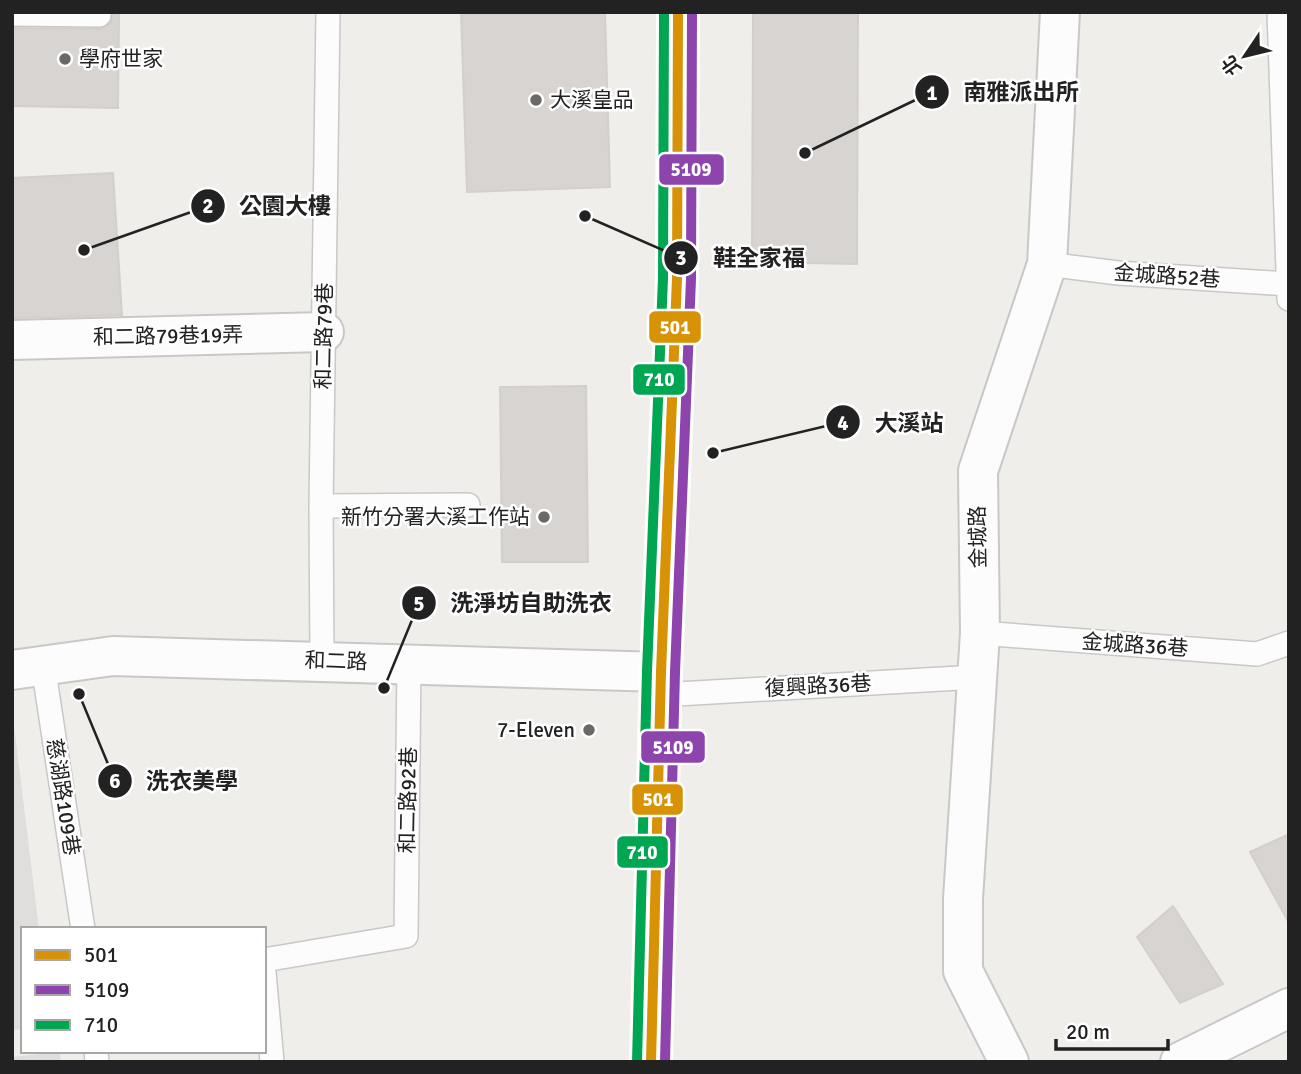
<svg xmlns="http://www.w3.org/2000/svg" width="1301" height="1074" viewBox="0 0 1301 1074" font-family="Signika,'Noto Sans TC',sans-serif">
  <style>
    .residential { fill: #dfdedc }
    .building { fill: #d7d4d2; stroke: #d3d0cc; stroke-width: 2 }
    .lines { fill: none; stroke-linecap: round; stroke-linejoin: round }
    .service-casing { stroke: #c9c8c7; stroke-width: 26 }
    .minor-casing { stroke: #c9c8c7; stroke-width: 42 }
    .tertiary-casing { stroke: #c9c8c7; stroke-width: 42 }
    .primary-casing { stroke: #a79c86; stroke-width: 42 }
    .service { stroke: #fdfcfc; stroke-width: 23 }
    .minor { stroke: #fdfcfc; stroke-width: 38 }
    .tertiary { stroke: #fdfcfc; stroke-width: 38 }
    .primary { stroke: #f3ede7; stroke-width: 38 }
    .bus-1-casing { stroke: #fff; stroke-width: 16 }
    .bus-2-casing { stroke: #fff; stroke-width: 16 }
    .bus-3-casing { stroke: #fff; stroke-width: 16 }
    .bus-1 { stroke: #d79205; stroke-width: 10 }
    .bus-2 { stroke: #8e44ad; stroke-width: 10 }
    .bus-3 { stroke: #00a651; stroke-width: 10 }
    .poi-dot { fill: #6a6968; stroke: #fff; stroke-width: 2.5 }
    .labels { text-anchor: middle; stroke-width: 5; stroke-linejoin: round; paint-order: stroke }
    .poi-label { font-size: 21px; fill: #222; stroke: #fff; text-anchor: start }
    .street-label { font-size: 21px; fill: #222; stroke: #fff }
    .leader { fill: none; stroke: #222; stroke-width: 2.5 }
    .callout-dot { fill: #222; stroke: #fff; stroke-width: 2.5 }
    .mark-label { font-size: 21px; text-anchor: middle; font-weight: bold; fill: #fff }
    .callout-label { font-size: 23px; text-anchor: middle; font-weight: bold; fill: #222; stroke: #fff; stroke-width: 5; stroke-linejoin: round; paint-order: stroke }
    .line-badge { stroke: #fff; stroke-width: 2.5 }
    .badge-label { font-size: 19px; text-anchor: middle; font-weight: bold; fill: #fff }
  </style>
  <rect width="100%" height="100%" fill="#f0eeeb"/>
  <path class="residential" d="M12,709L39,929H23V1029L12,1030Z
    M60,1052L61,1062H12V1057Z"/>
  <path class="building" d="M112,12H119L118,108L12,106V28L100,29L111,23Z
    M461,12H605L610,187L467,192Z
    M753,12H858L857,264L752,262Z
    M113,173L122,315L12,318V178Z
    M586,386L588,562H502L500,387Z
    M1289,834V923L1250,852Z
    M1173,906L1223,984L1180,1003L1137,937Z"/>
  <g class="lines">
    <g class="service-casing">
      <path id="service" d="M1279,12L1289,299
        M12,14L99,15
        M1047,264L1118,273L1288,284
        M321,506L468,505
        M980,633L1257,654L1289,643
        M322,661L321,506L328,12
        M43,665L83,929
        M660,695L977,677
        M264,960L406,936L409,664
        M264,972L272,1062
        M96,1051L97,1062"/>
    </g>
    <g class="minor-casing">
      <path id="minor" d="M12,340L324,332
        M12,670L113,656L661,672
        M1009,1062L963,971V899L980,633L978,471L1047,264L1060,12"/>
    </g>
    <g class="tertiary-casing">
      <path id="tertiary" d="M1180,1062L1289,1008"/>
    </g>
    <g class="primary-casing">
      <path id="primary" d="M651,1062L661,672L677,278L678,12"/>
    </g>
    <use href="#service" class="service"/>
    <use href="#minor" class="minor"/>
    <use href="#tertiary" class="tertiary"/>
    <use href="#primary" class="primary"/>
    <g class="bus-1-casing">
      <path id="bus-1" d="M651,1062L661,672L677,278L678,12"/>
    </g>
    <g class="bus-2-casing">
      <path id="bus-2" d="M665,1062L675,672L691,279L692,12"/>
    </g>
    <g class="bus-3-casing">
      <path id="bus-3" d="M637,1062L647,671L663,278L664,12"/>
    </g>
    <use href="#bus-1" class="bus-1"/>
    <use href="#bus-2" class="bus-2"/>
    <use href="#bus-3" class="bus-3"/>
  </g>
  <g class="poi-dot">
    <circle cx="65" cy="59" r="7"/>
    <circle cx="536" cy="100" r="7"/>
    <circle cx="544" cy="517" r="7"/>
    <circle cx="589" cy="730" r="7"/>
  </g>
  <g class="labels">
    <g class="poi-label">
      <text x="79" y="66">學府世家</text>
      <text x="550" y="107">大溪皇品</text>
      <text x="530" y="524" text-anchor="end">新竹分署大溪工作站</text>
      <text x="575" y="737" text-anchor="end">7-Eleven</text>
    </g>
    <g class="street-label">
      <text transform="translate(1167 276) rotate(4)" y="7">金城路52巷</text>
      <text transform="translate(168 336) rotate(-1)" y="7">和二路79巷19弄</text>
      <text transform="translate(324 336) rotate(-89)" y="7">和二路79巷</text>
      <text transform="translate(978 537) rotate(-91)" y="7">金城路</text>
      <text transform="translate(1135 645) rotate(4)" y="7">金城路36巷</text>
      <text transform="translate(336 661) rotate(2)" y="7">和二路</text>
      <text transform="translate(818 686) rotate(-3)" y="7">復興路36巷</text>
      <text transform="translate(63 797) rotate(81)" y="7">慈湖路109巷</text>
      <text transform="translate(408 800) rotate(-89)" y="7">和二路92巷</text>
    </g>
  </g>
  <path class="leader" d="M805 153L932 92M84 250L208 206M585 216L681 258M713 453L843 422M384 688L419 603M79 694L115 781"/>
  <g class="callout-dot">
    <circle cx="805" cy="153" r="7"/>
    <circle cx="84" cy="250" r="7"/>
    <circle cx="585" cy="216" r="7"/>
    <circle cx="713" cy="453" r="7"/>
    <circle cx="384" cy="688" r="7"/>
    <circle cx="79" cy="694" r="7"/>
    <circle cx="932" cy="92" r="18"/>
    <circle cx="208" cy="206" r="18"/>
    <circle cx="681" cy="258" r="18"/>
    <circle cx="843" cy="422" r="18"/>
    <circle cx="419" cy="603" r="18"/>
    <circle cx="115" cy="781" r="18"/>
  </g>
  <g class="mark-label">
    <text x="932" y="100">1</text>
    <text x="208" y="213">2</text>
    <text x="681" y="265">3</text>
    <text x="843" y="430">4</text>
    <text x="419" y="611">5</text>
    <text x="115" y="788">6</text>
  </g>
  <g class="callout-label">
    <text x="1021" y="100">南雅派出所</text>
    <text x="285" y="214">公園大樓</text>
    <text x="759" y="266">鞋全家福</text>
    <text x="909" y="431">大溪站</text>
    <text x="531" y="611">洗淨坊自助洗衣</text>
    <text x="192" y="789">洗衣美學</text>
  </g>
  <g class="line-badge">
    <rect x="658" y="153" width="67" height="33" rx="7" fill="#8e44ad"/>
    <rect x="648" y="310" width="54" height="34" rx="7" fill="#d79205"/>
    <rect x="632" y="363" width="54" height="33" rx="7" fill="#00a651"/>
    <rect x="640" y="730" width="66" height="34" rx="7" fill="#8e44ad"/>
    <rect x="631" y="783" width="53" height="33" rx="7" fill="#d79205"/>
    <rect x="616" y="835" width="53" height="34" rx="7" fill="#00a651"/>
  </g>
  <g class="badge-label">
    <text x="691" y="176">5109</text>
    <text x="675" y="334">501</text>
    <text x="659" y="386">710</text>
    <text x="673" y="754">5109</text>
    <text x="658" y="806">501</text>
    <text x="642" y="859">710</text>
  </g>
  <rect width="1301" height="1074" fill="none" stroke="#222222" stroke-width="28"/>
  <rect x="21" y="927" width="245" height="126" fill="#ffffff" stroke="#a7a7a7" stroke-width="2"/>
  <rect x="35" y="950" width="35" height="10" fill="#d79205" stroke="#a7a7a7" stroke-width="2"/>
  <text x="84" y="962" font-size="21" fill="#222222">501</text>
  <rect x="35" y="985" width="35" height="10" fill="#8e44ad" stroke="#a7a7a7" stroke-width="2"/>
  <text x="84" y="997" font-size="21" fill="#222222">5109</text>
  <rect x="35" y="1020" width="35" height="10" fill="#00a651" stroke="#a7a7a7" stroke-width="2"/>
  <text x="84" y="1032" font-size="21" fill="#222222">710</text>
  <g transform="translate(1245 56) rotate(235)" stroke="#ffffff" stroke-width="5" paint-order="stroke">
  <path d="M0-5L12 26L0 18L-12 26Z" fill="#222222"/>
  <text y="-10" font-size="19" font-weight="bold" text-anchor="middle" fill="#222222">北</text>
  </g>
  <path d="M1056 1039v10h112v-10" fill="none" stroke="#222222" stroke-width="3.5"/>
  <text x="1066" y="1039" font-size="21" fill="#222222" stroke="#ffffff" stroke-width="5" paint-order="stroke">20 m</text>
</svg>
